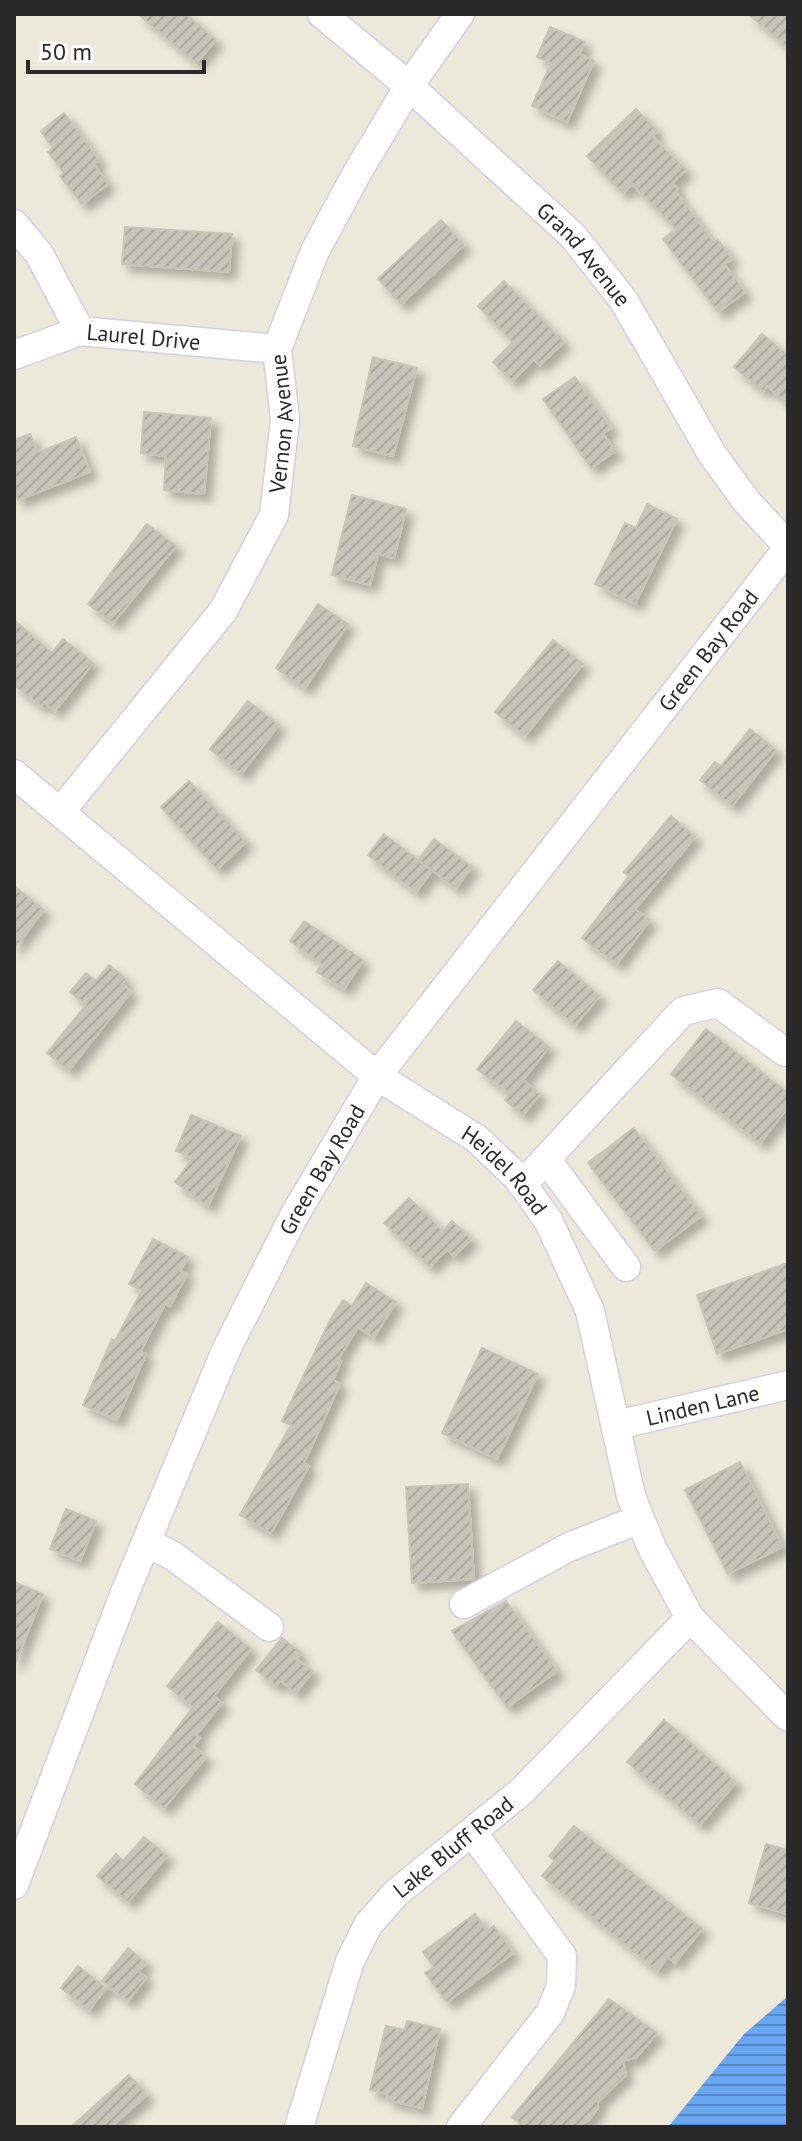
<svg xmlns="http://www.w3.org/2000/svg" width="802" height="2141" viewBox="0 0 802 2141" font-family="'PT Sans',sans-serif">
  <style>
    .water { fill: url(#water-rules) }
    .building { fill: url(#building-hatch); stroke: #c7c6b4; stroke-width: 2; filter: url(#shadow) }
    .lines { fill: none; stroke-linecap: round; stroke-linejoin: round }
    .minor-casing { stroke: #d1cfe2; stroke-width: 31 }
    .minor { stroke: #fff; stroke-width: 28 }
    .labels { text-anchor: middle; stroke-width: 7; stroke-linejoin: round; paint-order: stroke }
    .street-label { font-size: 22px; fill: #292929; stroke: #fff }
  </style>
  <defs>
    <pattern id="water-rules" width="6" height="5" patternUnits="userSpaceOnUse" patternTransform="scale(2)"><rect width="6" height="5" fill="#69a7f2"/><path d="M0 2.5h6" fill="none" stroke="#5688c4"/></pattern>
    <pattern id="building-hatch" width="6" height="6" patternUnits="userSpaceOnUse" patternTransform="scale(2)"><rect width="6" height="6" fill="#c7c5ba"/><path d="M-1 1l2-2M0 6l6-6M5 7l2-2" fill="none" stroke="#aba9a0"/></pattern>
    <filter id="shadow"><feDropShadow dx="7" dy="7" stdDeviation="4" flood-color="#0004"/></filter>
  </defs>
  <rect width="100%" height="100%" fill="#ece9da"/>
  <path class="water" d="M788,1996V2127H668L744,2034Z"/>
  <path class="building" d="M138,14H186L216,40L196,63Z
    M748,14H788V47Z
    M550,27L585,42L579,54L594,61L567,122L532,106L551,63L537,57Z
    M636,109L657,131L652,136L686,170L672,183L678,189L676,192L714,243L718,240L732,259L724,264L745,292L718,312L663,239L676,229L632,184L623,193L587,156Z
    M64,113L99,160L94,164L108,184L82,204L60,176L64,173L48,152L53,148L41,131Z
    M441,220L464,245L401,304L378,279Z
    M125,227L232,234L229,272L122,264Z
    M504,281L564,342L540,365L534,359L512,381L493,362L513,342L478,306Z
    M762,334L788,356V404L767,386L763,391L734,367Z
    M373,357L417,368L393,456L353,446Z
    M575,377L611,428L603,434L615,451L591,468L543,399Z
    M144,412L211,418L204,494L164,490L166,456L141,453Z
    M30,434L37,453L76,437L90,472L18,500L14,489V440Z
    M352,495L406,509L394,558L378,554L370,585L332,575Z
    M647,504L677,519L635,604L595,584L625,523L636,528Z
    M147,524L176,546L113,623L88,604Z
    M318,604L348,624L305,688L276,668Z
    M14,620L52,653L63,639L93,663L55,711L44,702L41,706L14,685Z
    M553,640L583,664L525,736L495,712Z
    M248,701L279,725L241,774L210,749Z
    M750,729L776,750L732,806L700,780L715,762L721,766Z
    M189,781L246,842L217,869L161,807Z
    M671,816L695,837L635,909L650,920L617,964L582,938L629,876L624,872Z
    M384,834L432,871L416,892L368,855Z
    M434,839L472,867L456,888L418,860Z
    M14,886L44,910L14,948Z
    M304,921L363,960L344,989L317,972L322,964L290,941Z
    M558,961L600,996L575,1025L533,990Z
    M109,965L126,979L122,984L131,992L69,1070L47,1053L86,1005L70,992L86,973L96,981Z
    M516,1021L549,1047L523,1080L540,1094L523,1115L505,1100L510,1094L477,1069Z
    M706,1029L788,1093V1107L760,1143L671,1074Z
    M191,1115L241,1136L208,1206L175,1182L193,1158L176,1151Z
    M634,1128L701,1216L655,1251L588,1163Z
    M409,1198L443,1231L452,1221L471,1239L454,1256L447,1249L430,1267L384,1223Z
    M153,1239L188,1257L180,1271L187,1274L170,1306L165,1304L140,1352L146,1354L117,1420L83,1405L112,1339L115,1341L142,1290L129,1284Z
    M788,1263V1329L717,1354L697,1295Z
    M366,1283L396,1302L374,1337L358,1327L338,1360L341,1361L333,1380L340,1384L304,1463L309,1466L271,1533L240,1515L291,1425L282,1421L329,1322L343,1300L352,1306Z
    M482,1348L538,1374L497,1459L442,1433Z
    M740,1462L782,1547L728,1574L685,1490Z
    M468,1484L474,1579L412,1583L406,1487Z
    M66,1509L96,1521L80,1561L50,1549Z
    M14,1582L43,1594L15,1664H14Z
    M506,1601L557,1671L507,1707L452,1631Z
    M218,1622L251,1649L214,1696L222,1703L196,1735L200,1738L193,1746L206,1757L164,1808L135,1784L193,1707L167,1686Z
    M282,1638L301,1653L296,1659L313,1671L296,1693L280,1680L276,1686L256,1670Z
    M664,1720L736,1782L700,1825L627,1762Z
    M574,1826L702,1929L675,1963L668,1957L657,1971L542,1876L555,1861L549,1856Z
    M144,1837L167,1856L128,1902L97,1876L116,1854L123,1861Z
    M766,1844L788,1850V1914L749,1903Z
    M475,1914L487,1931L494,1926L513,1953L447,2002L425,1973L434,1967L423,1952Z
    M128,1948L146,1963L138,1971L146,1978L128,2001L102,1981Z
    M78,1966L106,1988L89,2010L61,1988Z
    M609,1999L657,2033L636,2058L623,2060L626,2075L598,2102V2108L589,2120L577,2127H524L512,2117Z
    M407,2021L440,2029L422,2108L387,2100L388,2094L370,2090L386,2026L405,2030Z
    M129,2075L147,2095L111,2127H71Z"/>
  <g class="lines">
    <g class="minor-casing">
      <g id="minor">
        <path id="s1" d="M322,14L409,86L573,236L624,301L712,454L747,502L788,546"/>
        <path d="M14,224L39,254L80,331"/>
        <path id="s2" d="M14,355L80,331L277,349"/>
        <path id="s3" d="M14,774L377,1076L477,1139L517,1177L548,1220L590,1311L631,1496L652,1548L690,1618L788,1717"/>
        <path id="s4" d="M61,811L223,611L274,515L285,420L277,349L315,251L357,173L409,86L460,14"/>
        <path d="M547,1160L626,1267"/>
        <path d="M522,1185L683,1011L718,1003L785,1052"/>
        <path id="s5" d="M617,1425L788,1385"/>
        <path d="M146,1542L173,1556L269,1627"/>
        <path d="M464,1604L569,1547L640,1519"/>
        <path id="s6" d="M14,1885L124,1595L227,1348L295,1214L377,1076L788,548"/>
        <path id="s7" d="M299,2127L350,1961L368,1925L396,1893L522,1791L690,1618"/>
        <path d="M461,2127L550,2013L561,1986L562,1956L472,1832"/>
      </g>
    </g>
    <use href="#minor" class="minor"/>
  </g>
  <g class="labels">
    <g class="street-label">
      <text dy="8" stroke="none"><textPath href="#s1" startOffset="356">Grand Avenue</textPath></text>
      <text dy="8" stroke="none"><textPath href="#s2" startOffset="134">Laurel Drive</textPath></text>
      <text dy="8" stroke="none"><textPath href="#s4" startOffset="458">Vernon Avenue</textPath></text>
      <text dy="8" stroke="none"><textPath href="#s6" startOffset="1428">Green Bay Road</textPath></text>
      <text dy="8" stroke="none"><textPath href="#s6" startOffset="780">Green Bay Road</textPath></text>
      <text dy="8" stroke="none"><textPath href="#s3" startOffset="632">Heidel Road</textPath></text>
      <text dy="8" stroke="none"><textPath href="#s5" startOffset="88">Linden Lane</textPath></text>
      <text dy="8" stroke="none"><textPath href="#s7" startOffset="330">Lake Bluff Road</textPath></text>
    </g>
  </g>
  <rect width="802" height="2141" fill="none" stroke="#292929" stroke-width="32"/>
  <path d="M28 60v12h176v-12" fill="none" stroke="#292929" stroke-width="4"/>
  <text x="40" y="60" font-size="24" fill="#292929" stroke="#ffffff" stroke-width="6" paint-order="stroke">50 m</text>
</svg>
